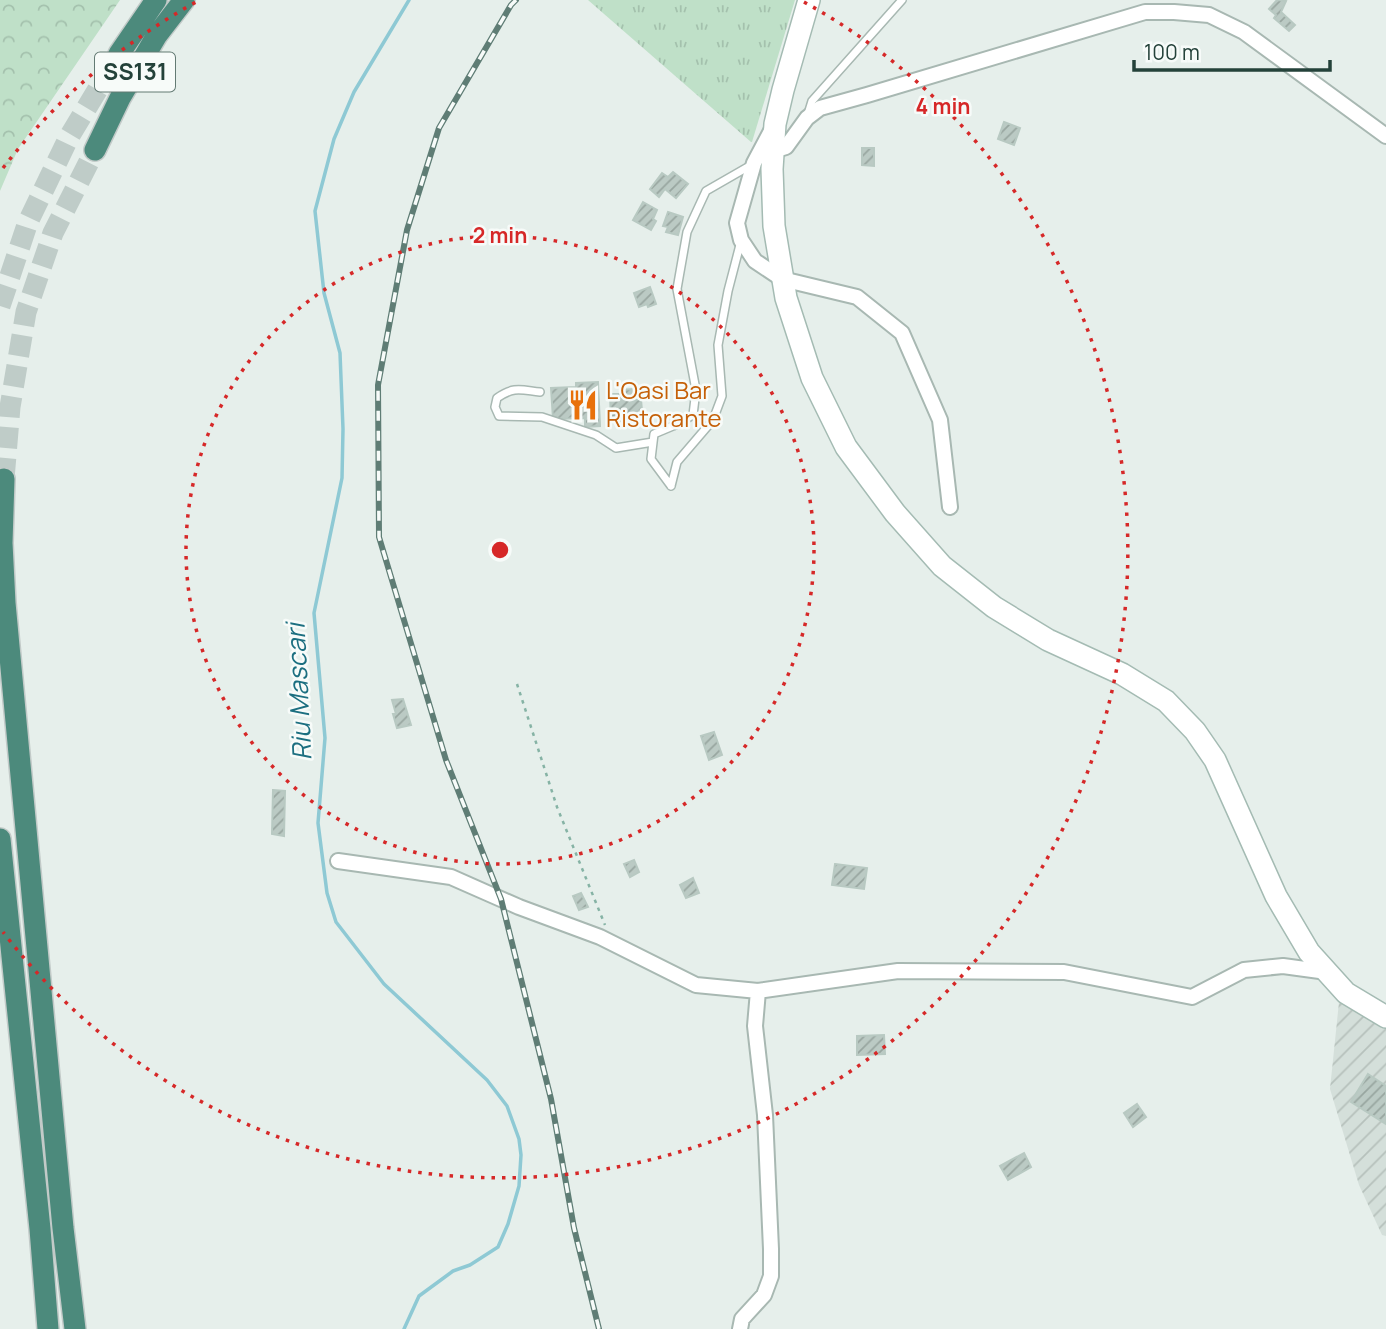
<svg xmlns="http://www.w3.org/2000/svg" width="1386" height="1329" viewBox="0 0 1386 1329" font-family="Manrope,sans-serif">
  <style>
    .industrial { fill: url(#industrial-furrows) }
    .grass { fill: url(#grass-tufts) }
    .forest { fill: url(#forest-crowns) }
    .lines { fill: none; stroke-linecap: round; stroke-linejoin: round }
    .stream { stroke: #8ec9d4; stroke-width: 3.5 }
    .building { fill: url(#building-hatch); stroke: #b8c9c2; stroke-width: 2 }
    .trunk-tunnel { stroke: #bfccc8; stroke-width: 21; stroke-dasharray: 21 10; stroke-linecap: butt }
    .service-casing { stroke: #a8b8b2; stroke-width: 10 }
    .minor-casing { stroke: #a8b8b2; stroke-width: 18 }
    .secondary-casing { stroke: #a4bbb3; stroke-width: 24 }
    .trunk-casing { stroke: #c2cac8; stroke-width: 24 }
    .path { stroke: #86b3a5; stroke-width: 2.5; stroke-dasharray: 3.5 5; stroke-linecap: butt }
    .service { stroke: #fff; stroke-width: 7 }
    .minor { stroke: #fff; stroke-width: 14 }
    .secondary { stroke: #fff; stroke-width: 21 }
    .trunk { stroke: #4c8a7c; stroke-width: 21 }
    .rail-casing { stroke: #5f7d75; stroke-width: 6 }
    .rail { stroke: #f7fbf9; stroke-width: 3.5; stroke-dasharray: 10; stroke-linecap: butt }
    .ring { fill: none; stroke: #d62828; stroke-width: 3.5; stroke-dasharray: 3.5 7 }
    .labels { text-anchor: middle; stroke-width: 5; stroke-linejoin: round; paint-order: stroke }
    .shield { fill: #f7fbf9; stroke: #637a73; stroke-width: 2 }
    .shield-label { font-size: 23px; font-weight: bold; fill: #24423a }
    .food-label { font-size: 24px; fill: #c56008; stroke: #f7fbf9; text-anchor: start }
    .water-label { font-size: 26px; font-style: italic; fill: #1c6f80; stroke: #f7fbf9 }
    .centre { fill: #d62828; stroke: #f7fbf9; stroke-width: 3.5 }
    .ring-label { font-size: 21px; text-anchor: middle; font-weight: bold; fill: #d62828; stroke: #f7fbf9; stroke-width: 5; stroke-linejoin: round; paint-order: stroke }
  </style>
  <defs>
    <pattern id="industrial-furrows" width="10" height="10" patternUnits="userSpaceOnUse" patternTransform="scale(1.75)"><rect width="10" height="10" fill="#d4dfda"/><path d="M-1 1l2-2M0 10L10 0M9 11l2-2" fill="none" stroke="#b6c1bc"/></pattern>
    <pattern id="grass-tufts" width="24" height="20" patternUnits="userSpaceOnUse" patternTransform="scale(1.75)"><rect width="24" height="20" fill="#bfe0c8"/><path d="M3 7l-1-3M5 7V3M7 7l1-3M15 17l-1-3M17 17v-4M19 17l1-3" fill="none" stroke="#a4c1ad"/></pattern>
    <pattern id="forest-crowns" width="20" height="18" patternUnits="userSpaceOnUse" patternTransform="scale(1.75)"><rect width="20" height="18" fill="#bfe0c8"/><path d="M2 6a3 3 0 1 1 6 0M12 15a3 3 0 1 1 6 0" fill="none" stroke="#a4c1ad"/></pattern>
    <pattern id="building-hatch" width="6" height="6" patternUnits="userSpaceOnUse" patternTransform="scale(1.75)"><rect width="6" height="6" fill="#bbcac4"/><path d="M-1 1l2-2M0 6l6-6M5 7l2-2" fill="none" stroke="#98a6a0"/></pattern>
  </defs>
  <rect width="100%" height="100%" fill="#e6efeb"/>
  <path class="industrial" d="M1339,1002L1386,1027V1236L1382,1235L1359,1185L1330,1089Z"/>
  <path class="grass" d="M588,0H795L752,142H751Z"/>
  <path class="forest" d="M0,0H120L18,149L0,191Z"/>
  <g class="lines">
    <path class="stream" d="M404,1329L419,1296L453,1271L470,1265L498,1247L508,1224L519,1186L521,1155L519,1139L507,1106L487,1080L384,984L336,922L327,893L318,823L325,738L314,613L342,478L343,429L340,353L324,293L315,211L334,139L354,92L409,0"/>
  </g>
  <path class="building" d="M1277,0L1286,1L1281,12L1295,25L1289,31L1274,18L1276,15L1269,9Z
    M1004,122L1020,128L1014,145L998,139Z
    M862,148H874V166L862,165Z
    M673,172L688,184L676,198L665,189L659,197L650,189L662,173L668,177Z
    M643,202L657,210L653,219L656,221L651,230L633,220Z
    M668,212L683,217L678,235L666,232L668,227L663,226Z
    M650,287L656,304L648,307L647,304L639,307L634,293Z
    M598,382L600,426L585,427V418L553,419L551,388L576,387V383Z
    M633,389V400L641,399L642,411L631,412V421L611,422L610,394H620V390Z
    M403,699L411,725L397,728L393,714H396L392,700Z
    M714,732L722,755L709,760L701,736Z
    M273,790L285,791L284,836L272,834Z
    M634,860L639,872L630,877L624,864Z
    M835,864L867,868L864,889L832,885Z
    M693,878L699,893L686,898L680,885Z
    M581,893L588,907L579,910L573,896Z
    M884,1035L885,1054L857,1055V1036Z
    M1368,1074L1386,1086V1124L1351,1102Z
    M1137,1104L1146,1117L1133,1127L1124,1113Z
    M1024,1153L1031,1167L1008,1180L1000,1166Z"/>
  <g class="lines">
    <path class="trunk-tunnel" d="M0,306L28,222L69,137L119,54
      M4,479L10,407L26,312L53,233L95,150"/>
    <g class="service-casing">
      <path id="service" d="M808,114L812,101L902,0
        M540,392C521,390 514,386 497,398L495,407L499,416L542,417L596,435L616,448L653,442
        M671,486L651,459L654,434L673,426L693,415L696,390L677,289L687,232L706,191L753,164
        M671,486L677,462L713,420L722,396L718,345L728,291L741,241"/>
    </g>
    <g class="minor-casing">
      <path id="minor" d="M771,131L754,163L737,223L741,240L755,261L782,279L857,297L902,333L940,420L950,507
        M773,151L786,147L807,118L820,108L867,95L1145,12H1174L1209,15L1244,32L1386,136
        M338,861L451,877L519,907L600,937L696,985L758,991L898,971L1064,972L1192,997L1244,970L1283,966L1327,972
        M740,1329L742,1319L764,1295L771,1276V1249L765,1115L755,1026L758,991"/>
    </g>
    <g class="secondary-casing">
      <path id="secondary" d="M809,0L783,90L775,124L772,169L774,226L786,298L812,378L846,447L895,513L942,566L994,607L1048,640L1122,674L1166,701L1195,731L1215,760L1276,896L1309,952L1346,993L1386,1017"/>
    </g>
    <g class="trunk-casing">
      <path id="trunk" d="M119,54L156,0
        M95,150L120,98L157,35L184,0
        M4,479L2,543L5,603L63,1228L75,1329
        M0,839L40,1229L48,1329"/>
    </g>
    <path class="path" d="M517,684L557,807L605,925"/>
    <use href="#service" class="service"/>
    <use href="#minor" class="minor"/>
    <use href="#secondary" class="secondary"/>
    <use href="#trunk" class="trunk"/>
    <g class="rail-casing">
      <path id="rail" d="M516,0L511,5L439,128L407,230L378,385L379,537L446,760L501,899L551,1099L574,1228L599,1329"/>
    </g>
    <use href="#rail" class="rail"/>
  </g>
  <g class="ring">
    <circle cx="500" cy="550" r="314"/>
    <path d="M3 168A627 627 0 0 1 196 2M804 2A627 627 0 1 1 3 932"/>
  </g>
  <defs>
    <g id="restaurant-bare" transform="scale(2.415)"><path d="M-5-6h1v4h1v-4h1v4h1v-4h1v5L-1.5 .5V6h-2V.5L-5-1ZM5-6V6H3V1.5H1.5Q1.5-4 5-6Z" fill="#e8710a" stroke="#f7fbf9" stroke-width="2.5" paint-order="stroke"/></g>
  </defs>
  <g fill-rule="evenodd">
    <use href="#restaurant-bare" x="583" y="405"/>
  </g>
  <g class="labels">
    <rect class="shield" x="95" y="52.5" width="80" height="39" rx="5"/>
    <g class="shield-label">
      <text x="135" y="80">SS131</text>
    </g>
    <g class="food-label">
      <text x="606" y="399">L'Oasi Bar<tspan x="606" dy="28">Ristorante</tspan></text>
    </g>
    <g class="water-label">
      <text transform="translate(299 692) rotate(-93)" y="9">Riu Mascari</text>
    </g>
  </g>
  <circle cx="500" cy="550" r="10" class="centre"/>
  <g class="ring-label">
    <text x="943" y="114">4 min</text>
    <text x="500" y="243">2 min</text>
  </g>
  <path d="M1134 60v10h196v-10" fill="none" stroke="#24423a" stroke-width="3.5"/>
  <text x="1144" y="60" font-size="21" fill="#24423a" stroke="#f7fbf9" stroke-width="5" paint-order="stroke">100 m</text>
</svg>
